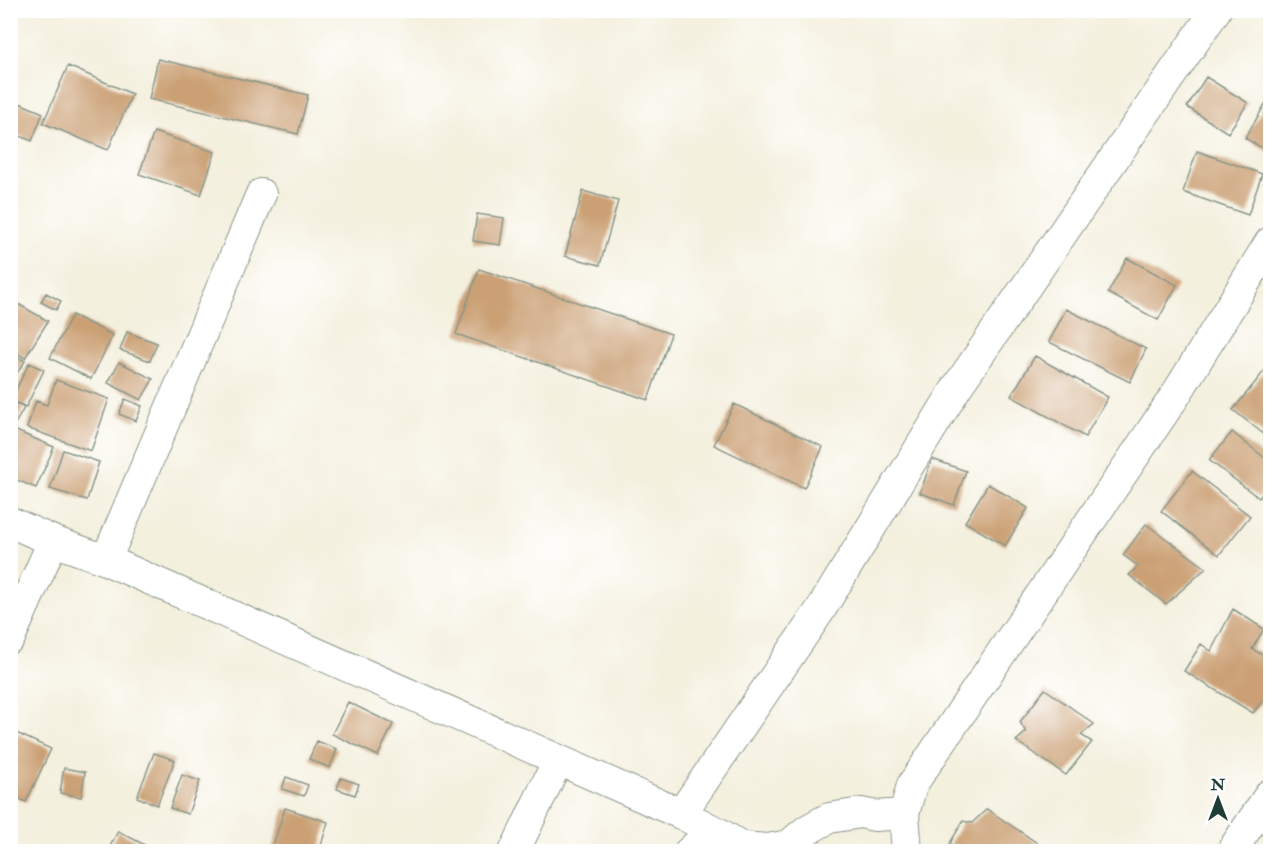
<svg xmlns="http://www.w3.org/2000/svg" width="1281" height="862" viewBox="0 0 1281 862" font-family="'IM FELL Double Pica',serif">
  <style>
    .building { fill: #cba074 }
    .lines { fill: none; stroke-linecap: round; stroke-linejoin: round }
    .minor-casing { stroke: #8a9689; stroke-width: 32 }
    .minor { stroke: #fff; stroke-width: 30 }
  </style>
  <rect width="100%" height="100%" fill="#fff"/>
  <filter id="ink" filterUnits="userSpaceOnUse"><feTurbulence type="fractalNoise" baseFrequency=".0167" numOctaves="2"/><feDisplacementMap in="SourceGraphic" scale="12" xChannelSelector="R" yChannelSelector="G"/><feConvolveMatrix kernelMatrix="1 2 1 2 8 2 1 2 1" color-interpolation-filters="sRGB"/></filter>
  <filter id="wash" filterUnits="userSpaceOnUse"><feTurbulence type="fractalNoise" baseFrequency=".008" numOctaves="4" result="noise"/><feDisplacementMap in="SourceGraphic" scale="24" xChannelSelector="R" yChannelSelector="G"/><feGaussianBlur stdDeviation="1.35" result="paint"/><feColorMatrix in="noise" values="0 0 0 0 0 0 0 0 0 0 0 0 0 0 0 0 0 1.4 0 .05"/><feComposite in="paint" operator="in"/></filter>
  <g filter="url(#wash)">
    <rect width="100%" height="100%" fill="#f4f0de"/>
    <g id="blocks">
      <path class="building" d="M158,59L308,95L298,134L149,99Z
        M68,66L132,94L108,150L43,123Z
        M1206,77L1248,103L1228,133L1187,107Z
        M1270,96V147L1268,152L1245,138Z
        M17,102L43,113L32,141L10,132V118Z
        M154,132L215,152L201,195L139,174Z
        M1197,151L1262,174L1248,215L1183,192Z
        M583,191L618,201L600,265L565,256Z
        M477,214L504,218L500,245L473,241Z
        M1127,258L1177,285L1158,320L1108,293Z
        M479,269L671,334L648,400L456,334Z
        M46,293L61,301L56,310L41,302Z
        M18,304L48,321L25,358L10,349V317Z
        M1066,309L1146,349L1130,382L1049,342Z
        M72,315L113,335L91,379L50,358Z
        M127,332L157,343L150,361L120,350Z
        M10,352L25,361L16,375L10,372Z
        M1035,356L1108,397L1085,437L1011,396Z
        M119,362L153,379L141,400L108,383Z
        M29,363L44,370L26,407L11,400Z
        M1269,365L1270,366V439L1233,410Z
        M56,380L109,399L91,451L27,428L36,401L47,405Z
        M125,399L142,406L136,421L119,414Z
        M11,401L24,408L12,429L10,428Z
        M734,404L823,447L804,488L714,445Z
        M14,430L54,447L36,488L10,477V437Z
        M1232,432L1270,462V484L1259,498L1209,460Z
        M63,450L99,462L87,500L50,489Z
        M932,459L966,471L954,505L920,493Z
        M1192,471L1250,516L1219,555L1161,511Z
        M988,484L1028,508L1005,546L965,522Z
        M1146,524L1206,568L1166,604L1129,575L1138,566L1123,555Z
        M1233,609L1264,629L1252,649L1270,659V692L1253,713L1184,671L1201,644L1211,651Z
        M1045,689L1094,724L1081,735L1092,742L1066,775L1016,741L1026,732L1020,722Z
        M348,702L393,724L378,756L332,734Z
        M10,730L51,749L26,802L10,794Z
        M317,741L337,749L330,768L309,759Z
        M154,753L175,760L157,805L137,797Z
        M64,768L85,772L81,797L60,793Z
        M182,775L200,781L188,814L170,808Z
        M286,777L308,785L304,796L282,789Z
        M341,778L359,784L355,795L337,789Z
        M285,808L328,822L319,852H271Z
        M987,809L1037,843L1031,852H963L950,843L963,821L972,823Z
        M118,831L158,852H107Z"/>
    </g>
  </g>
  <g filter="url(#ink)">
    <use href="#blocks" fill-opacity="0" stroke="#8a9689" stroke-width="1.5"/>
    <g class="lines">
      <g class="minor-casing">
        <path id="minor" d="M10,522L53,541L106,560L681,814L721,834L750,852
          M106,560L261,194
          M10,638L53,541
          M681,814L821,609L957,387L1216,10
          M743,847L768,849L789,845L807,830L829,818L861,813L875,816L904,814
          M514,852L558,760
          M689,852L698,844L721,834
          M907,852L904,814L912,785L1175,396L1270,242
          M1231,852L1270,794"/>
      </g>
      <use href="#minor" class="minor"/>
    </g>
  </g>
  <rect width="1281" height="862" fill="none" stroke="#fff" stroke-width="36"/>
  <g transform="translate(1218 799)" stroke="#ffffff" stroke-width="4.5" paint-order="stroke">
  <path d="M0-4.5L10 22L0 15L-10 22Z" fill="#1f3d34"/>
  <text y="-9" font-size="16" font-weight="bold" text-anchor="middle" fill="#1f3d34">N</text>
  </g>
</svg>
